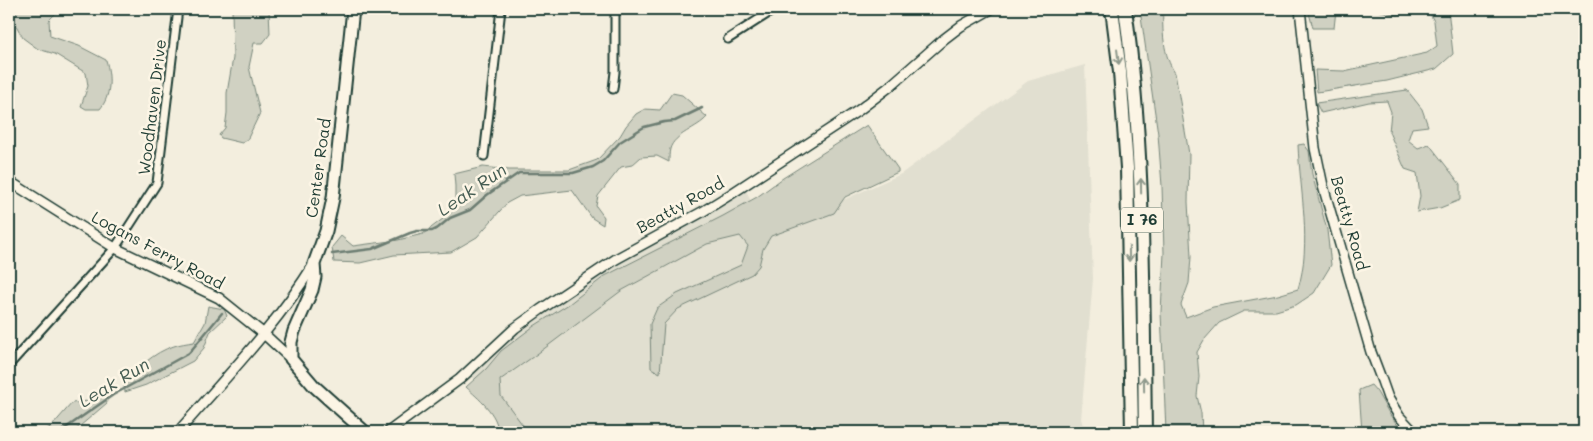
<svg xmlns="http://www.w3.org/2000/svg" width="1593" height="441" viewBox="0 0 1593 441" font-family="Mali,sans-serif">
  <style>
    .built { fill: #e1dfd0 }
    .green { fill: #d0d1c2; stroke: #78877b }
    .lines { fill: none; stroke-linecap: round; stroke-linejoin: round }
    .stream { stroke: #6c7d72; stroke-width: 2.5 }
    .minor-casing { stroke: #1f3d34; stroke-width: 11 }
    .tertiary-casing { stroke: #1f3d34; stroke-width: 12 }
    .primary-casing { stroke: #1f3d34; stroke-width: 15 }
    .motorway-casing { stroke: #1f3d34; stroke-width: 16 }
    .minor { stroke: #fcf5e5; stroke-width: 7 }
    .tertiary { stroke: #fcf5e5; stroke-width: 9 }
    .primary { stroke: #fcf5e5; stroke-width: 11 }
    .motorway { stroke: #fcf5e5; stroke-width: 12 }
    .oneway { stroke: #8e998c }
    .labels { text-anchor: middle; stroke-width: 5; stroke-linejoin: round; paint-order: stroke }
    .shield { fill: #fcf5e5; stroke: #617469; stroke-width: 1 }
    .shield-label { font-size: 15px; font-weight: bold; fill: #1f3d34 }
    .street-label { font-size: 16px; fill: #1f3d34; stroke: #fcf5e5 }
    .water-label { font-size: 18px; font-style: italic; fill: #465d53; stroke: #fcf5e5 }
  </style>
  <rect width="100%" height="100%" fill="#f3eede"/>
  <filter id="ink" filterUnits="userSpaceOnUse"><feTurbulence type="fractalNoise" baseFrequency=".02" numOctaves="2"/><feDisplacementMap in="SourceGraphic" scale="10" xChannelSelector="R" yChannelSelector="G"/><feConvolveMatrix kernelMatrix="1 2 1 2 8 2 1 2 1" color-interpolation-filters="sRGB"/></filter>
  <g filter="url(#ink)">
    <path class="built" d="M1085,65L1093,279L1081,419L1085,432H513L468,371L540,310L744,185L765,235L901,174L1028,81Z"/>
    <path class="green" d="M18,9H60L49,20L50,36L79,46L106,60C111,77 111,96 100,109H86L81,106L88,86L86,73L55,54L38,49L23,38L12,18Z
      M232,9H269L270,34L263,43H254L249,67L260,113L247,140L242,143L221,138L219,135L225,128L227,113V93L233,58Z
      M1140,9H1163C1162,29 1163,56 1175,73L1189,154L1188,202L1191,257L1189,283L1181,305L1186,317L1213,307L1278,295L1298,289C1312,243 1300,192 1298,145L1304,144L1309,151L1312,174L1327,230L1331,265L1314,293L1296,305L1276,311H1244L1219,323L1204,340L1197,352L1199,377L1197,396L1201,413L1202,432H1166L1161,312L1164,253L1162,186L1158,134Z
      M1308,9H1345L1336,10L1334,28H1313Z
      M1372,9H1416L1398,15Z
      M1427,9H1448L1453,54L1436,69L1387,81L1317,92L1315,70L1344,71L1427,53L1437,46L1434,21Z
      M1407,90L1422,109L1428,126L1412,128L1408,140L1418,148L1429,144L1460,184V200L1440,208L1417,212L1420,196L1417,173L1405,169L1389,132L1391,112L1387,101L1369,102L1321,113L1316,103Z
      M672,93L682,95L707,117C698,128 674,134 670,149C669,153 669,158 669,162L657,156L641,157L632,165L621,167L598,196L596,206L604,217L603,225L592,218L572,190L520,196L507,203L477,237L451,252L394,255L360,263L334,262L332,247L341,236L353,246L398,240L423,234L452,212L455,207V186L454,174L483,167L509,170H569L597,160L620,136L626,126L636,114L645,109L660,110Z
      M867,125L898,169V172L845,197L834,213L771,236L763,249L759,266L752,274L678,309L664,324L660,373L651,368L650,324L657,308L677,294L741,265L748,246L740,236L707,244L621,291L537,354L500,380L501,396L528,432H498C498,414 478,398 466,387L486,369L501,351L534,326L569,304L605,276L723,216L757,197L783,178Z
      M208,306L224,309L227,316L210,332L204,348L193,361L146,385L125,392L124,385C136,369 154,352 174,346C180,344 187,343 194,342L205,323Z
      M1371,385L1377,392L1390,415L1403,432H1362L1359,390Z
      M106,396L107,403L73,432H42L52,426L72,403L96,400Z"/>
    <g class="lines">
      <path class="stream" d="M332,254L372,249L410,233L417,231H432L438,228L450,218L470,210L487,195L519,173H573L593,167L603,161L620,142L644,127L664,122L675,121L702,108
        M60,432L113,395L189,353L222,313"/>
      <g class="minor-casing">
        <path id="minor" d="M728,39L775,9
          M613,89L615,72V9
          M484,156L501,9
          M9,365L115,248L157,183L178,9"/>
      </g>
      <g class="tertiary-casing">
        <path id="tertiary" d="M1300,9L1315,148L1323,186L1371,352L1382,381L1388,398L1399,416L1414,432
          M9,181L115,248L219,298L264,334L291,359
          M178,432C225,378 276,326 314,264
          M388,432L460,379L515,328L540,310L616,259L702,212L731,194L859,110L889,87L944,39L961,26L991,9"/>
      </g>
      <g class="primary-casing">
        <path id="primary" d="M353,9L333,198L326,231L314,264L315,277L312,290L294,331L291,342V359L314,386L365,432"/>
      </g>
      <g class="motorway-casing">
        <path id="motorway" d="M1112,9L1120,72L1127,168L1132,432
          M1125,9C1145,149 1143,291 1145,432"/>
      </g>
      <use href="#minor" class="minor"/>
      <use href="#tertiary" class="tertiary"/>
      <use href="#primary" class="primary"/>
      <use href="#motorway" class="motorway"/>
    </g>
    <defs><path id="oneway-shaft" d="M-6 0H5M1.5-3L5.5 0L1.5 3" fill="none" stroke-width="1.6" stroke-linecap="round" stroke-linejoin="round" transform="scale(1.25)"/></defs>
    <g class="oneway">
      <use href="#oneway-shaft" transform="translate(1118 57) rotate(83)"/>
      <use href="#oneway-shaft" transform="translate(1141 186) rotate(-91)"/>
      <use href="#oneway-shaft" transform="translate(1129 254) rotate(89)"/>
      <use href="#oneway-shaft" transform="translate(1144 384) rotate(-91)"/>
    </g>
  </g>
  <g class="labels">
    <rect class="shield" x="1121" y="207.5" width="42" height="25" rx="4"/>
    <g class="shield-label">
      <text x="1142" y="225">I 76</text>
    </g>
    <g class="street-label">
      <text transform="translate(152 107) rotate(-83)" y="6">Woodhaven Drive</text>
      <text transform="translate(318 168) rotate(-82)" y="6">Center Road</text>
      <text transform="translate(680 205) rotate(-29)" y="6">Beatty Road</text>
      <text transform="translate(1350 223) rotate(74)" y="6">Beatty Road</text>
      <text transform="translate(158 250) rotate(28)" y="6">Logans Ferry Road</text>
    </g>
    <g class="water-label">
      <text transform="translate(472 190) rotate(-34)" y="6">Leak Run</text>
      <text transform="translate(114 383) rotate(-31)" y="6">Leak Run</text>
    </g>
  </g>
  <rect width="1593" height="441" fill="none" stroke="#fcf5e5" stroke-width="30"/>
  <rect x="15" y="15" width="1563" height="411" fill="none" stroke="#1f3d34" stroke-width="2" filter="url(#ink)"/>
</svg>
